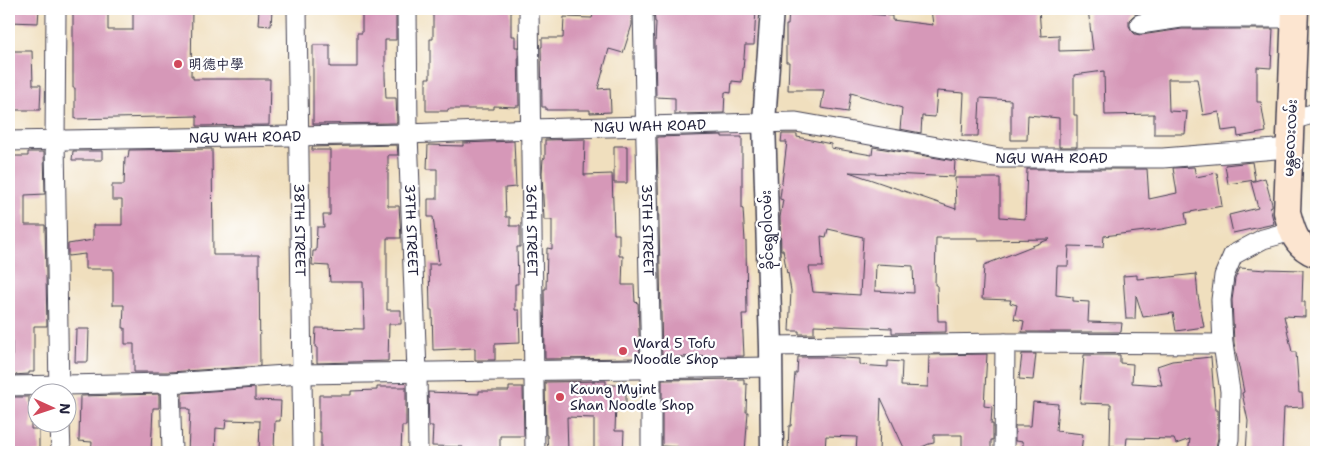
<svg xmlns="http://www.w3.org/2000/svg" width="1325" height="461" viewBox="0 0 1325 461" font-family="'Shantell Sans','LXGW WenKai TC','Noto Sans Myanmar',sans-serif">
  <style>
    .building { fill: #d698b8; fill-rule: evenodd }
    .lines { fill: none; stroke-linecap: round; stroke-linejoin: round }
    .minor-casing { stroke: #413e4f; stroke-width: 21 }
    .tertiary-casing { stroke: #413e4f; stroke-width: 25 }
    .secondary-casing { stroke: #413e4f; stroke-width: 29 }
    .minor { stroke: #fff; stroke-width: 19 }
    .tertiary { stroke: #fff; stroke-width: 22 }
    .secondary { stroke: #fce5d0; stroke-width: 26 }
    .poi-dot { fill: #d1495b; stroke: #fff; stroke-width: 2 }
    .labels { text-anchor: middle; stroke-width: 4.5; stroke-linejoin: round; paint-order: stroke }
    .poi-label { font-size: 14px; fill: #22223b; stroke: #fff; text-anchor: start }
    .street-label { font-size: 14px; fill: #22223b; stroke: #fff }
  </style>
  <rect width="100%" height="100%" fill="#fff"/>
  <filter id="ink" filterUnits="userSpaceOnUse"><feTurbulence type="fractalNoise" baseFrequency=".02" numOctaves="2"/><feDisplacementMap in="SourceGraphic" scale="10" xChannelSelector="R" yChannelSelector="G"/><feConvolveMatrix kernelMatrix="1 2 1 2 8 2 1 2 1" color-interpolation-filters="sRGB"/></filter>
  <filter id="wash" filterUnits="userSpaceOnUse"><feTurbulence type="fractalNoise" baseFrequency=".0096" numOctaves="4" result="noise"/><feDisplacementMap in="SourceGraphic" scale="20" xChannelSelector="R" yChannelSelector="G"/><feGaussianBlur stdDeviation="1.12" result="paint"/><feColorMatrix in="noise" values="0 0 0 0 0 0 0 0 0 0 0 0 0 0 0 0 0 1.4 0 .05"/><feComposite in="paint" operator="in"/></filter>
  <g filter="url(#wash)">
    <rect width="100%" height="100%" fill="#f0dfbe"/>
    <g id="blocks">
      <path class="building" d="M9,9H39L38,23L9,22Z
        M73,9H108V30H133V9H192L191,76H193V79H270L269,125L197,126V116L75,119V88H73Z
        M259,9H272L271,26L258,25Z
        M362,9H396V40H385V77L386,98H396L397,123L313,124V45H330V67H357V33H362Z
        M433,9H511V36H515V47H518L519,106H516V107L494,106V109H448V111H426V78H430V39H433Z
        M595,9H632V25L623,53L609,49L598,89L610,88L611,112L590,113V110H546V107H542L541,47H542V38H563L564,17L592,18Z
        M654,9H756L754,45H745L742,82L732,81L731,93L725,92L724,113L675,114V98L656,97L655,43L656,22H655Z
        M789,9H871V14L892,16V20L933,25L931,9H1039L1041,36L1059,35V51L1093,50L1088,9H1167L1138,13L1133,16L1129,20V26L1132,31L1135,34L1141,35L1182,29H1273L1271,68L1257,67V102H1261L1266,132L1238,137L1237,129L1222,131L1219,112L1203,115L1197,79H1168L1169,111L1187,112L1185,134H1154V114L1105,115L1104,71L1074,75V115H1077V147H1059V118L1028,115L1027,140H1011V100L980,98L978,136H962L964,93L937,91L935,117L922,116L921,133L900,129L902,108L851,93L848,112L821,108L824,90H788L789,62H786V25H788Z
        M9,51H32L33,85H41L40,110H9Z
        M782,134H797V137L831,144V148L872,155L873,147L955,161L954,177L849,172L956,209L955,178H1000V217L1025,219L1027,169H1147L1149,199L1177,193L1173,168L1194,167L1196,177L1217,173L1222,206L1185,213L1187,224L1162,229L1104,236L1103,247L1069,246L1068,266H1057L1056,295L1073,297V301L1089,302L1088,322L1122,323L1121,332H1022L1024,321L1014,319L1017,305L1010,303L1011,300L982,299L984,265L1050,239L978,240V238H936L935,285H937L938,321H946V332L892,333V328L814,325V334H799V331H789L791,291L788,273L787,274L783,250H781L780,217L783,200L780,199V198L787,142H781ZM828,229L863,237L860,295L813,292L809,267H823L821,236L826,237ZM876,264L913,266L914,293L875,291Z
        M722,135V137H742V209H743L745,241H746L747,314H742L744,356L662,357L657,137Z
        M585,139L584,175L612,174L614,234H619V256H623L622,285H634L635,302L638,303L640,358L545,359L544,289H546L547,248L552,249V220H544L542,173L543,159L545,158V140Z
        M514,141L516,187L505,188L506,217H510V226H520V247H517L518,284H515V310H519L520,343L495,344V360H475V348L433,350L432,310H430L429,264H439L433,217H428V199H437V169H427L428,145L463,146V143Z
        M397,145L398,155H388V206H399L401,238H387V310H401V324H389L388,361L317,363V347H315L316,328L364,329L363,282H330L329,266L312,265L313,251H316L317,227H324L323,215H330V150H312V147Z
        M614,146H627V183H614Z
        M212,149L213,255H259L260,366L170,372H134V344H125V328H123L124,305H113V269H85V254L68,256V244L93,240V225H122V200H112V185H124L125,157L128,158L129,150Z
        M73,151H102V160H72Z
        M28,152H44L45,194L25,195V225H45L47,326H34V372H29V374L12,375V333H9V156H28Z
        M1252,162L1255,180L1228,184L1225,165Z
        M1265,178L1272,204V206L1270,207L1274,224L1233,233L1229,215L1258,208L1251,182Z
        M1240,268L1266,270V269L1303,270L1302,302H1305V317L1284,316L1292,352H1296L1299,393H1302L1303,407L1284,408L1282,452H1246L1248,421L1242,393L1244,392L1234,343L1232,300L1235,279Z
        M1196,274L1198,296L1204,327L1176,331L1173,313L1143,317L1136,295L1135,319H1126L1123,276L1137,275V279L1161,277V278Z
        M76,329H89L88,362H75Z
        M987,354L984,406L992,407L991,424H993V440H991V452H962V435H934V443L929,444L910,452H906L881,398L879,452H856L857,437L826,436L825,451H821V452H788L789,426H791L795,373H797L798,357H826L860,359V365L888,367V361L902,362L901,386L928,387L929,355Z
        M1022,354H1036L1033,380L1019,379Z
        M1084,355H1120V363L1133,364L1132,383L1162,385L1157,366L1172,361L1211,357L1215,410H1218V438L1215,452H1188L1190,439L1176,444L1174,439L1127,438L1126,447H1110L1111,404L1080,403Z
        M744,379V384H747L746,412H748L745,452H678V447L662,446V380Z
        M606,381V385H626V402L616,403L615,431H624L623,452H594V418L567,417L568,452H548L547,435H546L545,382Z
        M377,387H406V426H402L401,452H321V432H319V395H351V391L377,390Z
        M509,387H523L524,436H500V452H463V447L432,446L433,426H429L428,392L479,394V391H509Z
        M255,388V400L281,401L280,421H275L274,452H259L260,421L226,420L225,429L216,428L215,452H188L190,410H188V408H182V393Z
        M159,394V408H153L151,452H91L92,442L79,441L80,396Z
        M9,397H29V403H31V429H39V452H9Z
        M1033,402L1058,404L1056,431L1083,434L1081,452H1023V442L1015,441V426H1031Z"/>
    </g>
  </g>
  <g filter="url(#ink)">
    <use href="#blocks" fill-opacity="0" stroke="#413e4f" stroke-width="1"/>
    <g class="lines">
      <g class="minor-casing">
        <g id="minor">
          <path d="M56,9L55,141L59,394"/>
          <path id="s1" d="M297,9L303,452"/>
          <path id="s2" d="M407,9L408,134L417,372L418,452"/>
          <path id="s3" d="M529,9L535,452"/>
          <path id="s4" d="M643,9L651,368V452"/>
          <path d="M1140,24L1181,18H1295"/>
          <path d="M1291,120L1316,113"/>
          <path id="s5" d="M9,141L408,134L531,129L796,122L1000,158H1163L1289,148"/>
          <path d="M771,346L1005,343L1223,344"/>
          <path d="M170,383L172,452"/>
          <path d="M9,386L170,383L301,374L771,367"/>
          <path d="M60,424L61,452"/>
          <path d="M1004,452L1005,343"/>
          <path d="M1226,452L1229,439L1230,391L1223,344L1221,300L1224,276L1233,255L1263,239L1292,231"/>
        </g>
      </g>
      <g class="tertiary-casing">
        <path id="tertiary" d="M772,9L764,122L771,346L772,452"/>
      </g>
      <g class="secondary-casing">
        <path id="secondary" d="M1295,9L1287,212C1292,231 1295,246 1316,254"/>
      </g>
      <use href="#minor" class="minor"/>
      <use href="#tertiary" class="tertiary"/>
      <use href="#secondary" class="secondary"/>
    </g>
  </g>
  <g class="poi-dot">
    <circle cx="178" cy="64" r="5"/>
    <circle cx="623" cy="351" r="5"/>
    <circle cx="560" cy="397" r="5"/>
  </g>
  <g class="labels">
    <g class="poi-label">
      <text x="188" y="69">明德中學</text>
      <text x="633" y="348">Ward 5 Tofu<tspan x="633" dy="16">Noodle Shop</tspan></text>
      <text x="570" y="394">Kaung Myint<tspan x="570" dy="16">Shan Noodle Shop</tspan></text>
    </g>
    <g class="street-label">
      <text dy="5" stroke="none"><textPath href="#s5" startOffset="641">NGU WAH ROAD</textPath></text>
      <text dy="5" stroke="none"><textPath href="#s5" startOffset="236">NGU WAH ROAD</textPath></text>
      <text transform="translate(1290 138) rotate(-87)" y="5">မန္တလေးလမ်း</text>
      <text dy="5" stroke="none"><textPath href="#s5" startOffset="1046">NGU WAH ROAD</textPath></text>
      <text dy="5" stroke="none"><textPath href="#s3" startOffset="221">36TH STREET</textPath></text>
      <text dy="5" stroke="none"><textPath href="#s4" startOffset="221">35TH STREET</textPath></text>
      <text transform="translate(767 230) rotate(-92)" y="5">ခိုင်ရွှေဝါလမ်း</text>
      <text dy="5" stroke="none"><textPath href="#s1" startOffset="221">38TH STREET</textPath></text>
      <text dy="5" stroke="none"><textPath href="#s2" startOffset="221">37TH STREET</textPath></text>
    </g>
  </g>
  <rect width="1325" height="461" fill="none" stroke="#fff" stroke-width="30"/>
  <g transform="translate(52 408) rotate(93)"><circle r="24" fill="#ffffff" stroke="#a7a7b1"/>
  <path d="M0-4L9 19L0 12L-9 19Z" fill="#d1495b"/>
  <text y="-8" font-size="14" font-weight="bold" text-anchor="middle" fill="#22223b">N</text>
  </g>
</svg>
